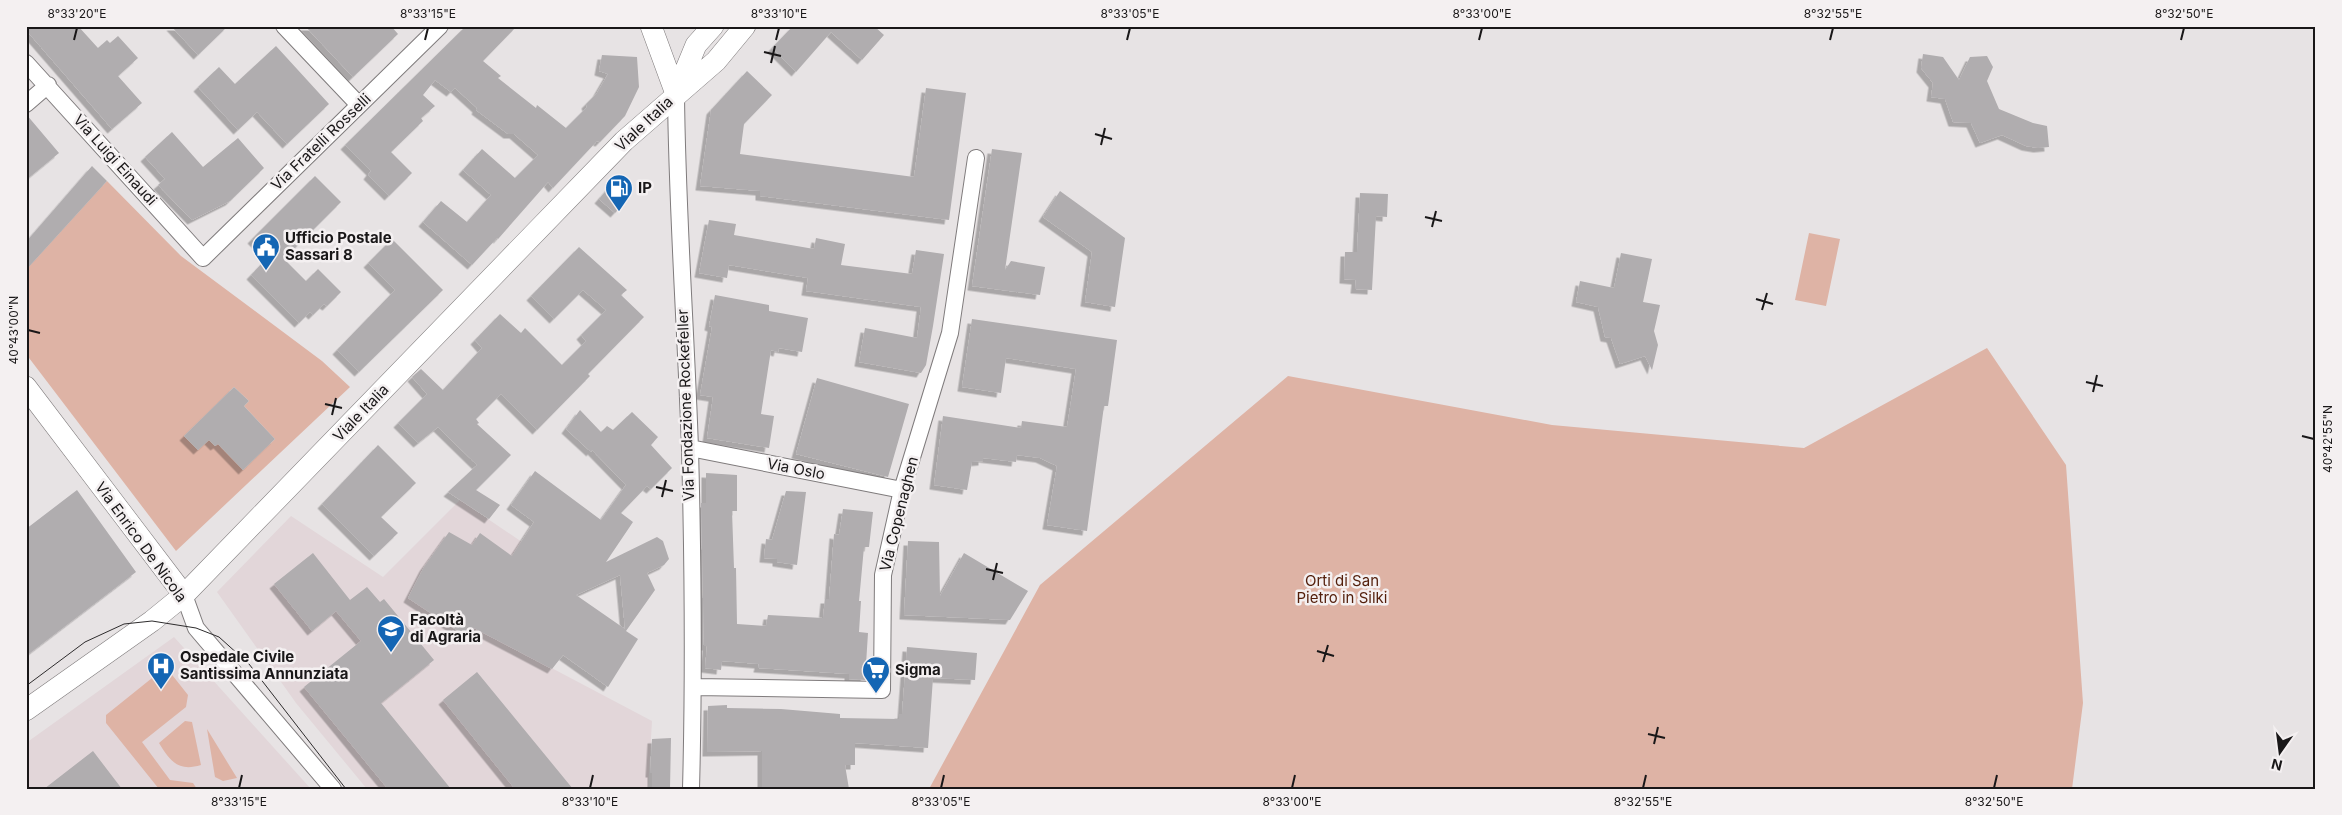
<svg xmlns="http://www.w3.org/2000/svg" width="2342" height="815" viewBox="0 0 2342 815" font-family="Inter,sans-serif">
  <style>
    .built { fill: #e2d6d9 }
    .green { fill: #deb3a5; fill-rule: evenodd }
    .building { fill: #b0adaf; fill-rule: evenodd; filter: url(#shadow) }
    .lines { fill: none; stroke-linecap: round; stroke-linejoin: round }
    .minor-casing { stroke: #7f7b7c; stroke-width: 18 }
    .tertiary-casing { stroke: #7f7b7c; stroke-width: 22 }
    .minor { stroke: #fff; stroke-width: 16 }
    .tertiary { stroke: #fff; stroke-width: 21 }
    .tram { stroke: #2e2c2d; stroke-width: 1 }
    .ticks { fill: none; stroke: #191718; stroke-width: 2 }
    .labels { text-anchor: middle; stroke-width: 5; stroke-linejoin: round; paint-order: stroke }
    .street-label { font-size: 15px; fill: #191718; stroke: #f4f0f1 }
    .poi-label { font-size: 15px; font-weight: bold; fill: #191718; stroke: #f4f0f1; text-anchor: start }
    .park-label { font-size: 15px; fill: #531e0a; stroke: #f4f0f1 }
    .neatline { fill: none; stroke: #191718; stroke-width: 2 }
    .ticks-label { font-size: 12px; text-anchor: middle; fill: #191718 }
  </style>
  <defs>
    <filter id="shadow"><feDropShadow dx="-4.5" dy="4.5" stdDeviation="0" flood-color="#0004"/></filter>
  </defs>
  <rect width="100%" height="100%" fill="#e7e3e4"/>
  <path class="built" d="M460,500L544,557L491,636L652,721L648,789H367L296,703L217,592L291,516L383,577Z
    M174,637L311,789H26V743Z"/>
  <path class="green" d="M107,181L181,256L322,361L350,387L176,551L26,354V270ZM234,387L249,401L244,406L275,439L243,470L218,444L215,446L209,440L198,450L184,436Z
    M1809,233L1840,239L1826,306L1795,300Z
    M1987,348L2066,465L2083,703L2072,789H929L1040,585L1288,376L1552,425L1804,448Z
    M162,670L169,671L188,695L186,707L142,742L170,780L193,783L197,789H159L106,723V715Z
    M185,721L192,722L201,765C178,772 170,761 159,743Z
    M207,729L237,778L223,781L215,777Z"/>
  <path class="building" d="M26,26H78L98,48L107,40L110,43L118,36L138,58L118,76L142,103L112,129L26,30Z
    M171,26H228L198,55Z
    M305,26H391L398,34L353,77Z
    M466,26H517L483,61L501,76L498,78L536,108L537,105L566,128L587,107L586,104L597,93L608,74L599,71L602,55L637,57L639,87L625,116L600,142L597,141L553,188L548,182L498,239L497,238L472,265L423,222L441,201L467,222L491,195L463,170L482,149L515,178L538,155L514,134H508L476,110L477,108L455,88L451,92L435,80L423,95L435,106L421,118L423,121L391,152L412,173L389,196L368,175L371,171L345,145Z
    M793,26H874L884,35L862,60L831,32L796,72L772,48Z
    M276,46L329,104L287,144L257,112L238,130L198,87L219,67L235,84Z
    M1923,54L1943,57L1959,80L1970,57L1987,56L1993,67L1987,81L1999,109L2033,123L2047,126L2049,147L2038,148L2026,146L2002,135L1980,143L1971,123L1953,122L1945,99L1931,97L1933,83L1921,68Z
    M747,71L772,95L744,124L740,154L914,177L926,88L966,93L949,220L760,196V191L700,186L711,110Z
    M26,114L59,153L26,180Z
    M172,132L203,167L238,138L264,168L230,201L192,220L158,185L165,179L145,157Z
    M992,149L1022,153L1005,270L1011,261L1045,267L1040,295L972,286Z
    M92,166L107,181L26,270V242Z
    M315,176L341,202L284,259L306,281L318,269L341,292L327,306L324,304L313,315L310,312L299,323L251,275L269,256L252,239Z
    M612,184L628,199L615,213L599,199Z
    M1060,191L1125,238L1115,307L1085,302L1092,252L1043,217Z
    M1360,193L1388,194L1387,217L1376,216L1372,290L1355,289L1356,280L1344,279L1345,252H1357Z
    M709,220L736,224L734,235L814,249L816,238L845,244L841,265L912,274L916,250L944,254L933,326L926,365L921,373L859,362L865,328L917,338L921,307L806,291L808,278L729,265L727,278L699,273Z
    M392,239L443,290L359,372L337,350L395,290L368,263Z
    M579,247L627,290L621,295L644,317L588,374L590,376L537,430L501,394L476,419L479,423L477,424L511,455L476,490L500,505L489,519L448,492L477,465L438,427L418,443L398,423L427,394L412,377L421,369L443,390L482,348L475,340L500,314L521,333L525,328L562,365L586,341L581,335L606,310L583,290L554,319L531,296Z
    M1621,253L1652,259L1643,302L1660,305L1654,331L1658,345L1652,370L1645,356L1620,364L1611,338L1605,337L1598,307L1576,302L1580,281L1614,288Z
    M715,295L769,305V311L808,318L802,352L779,348L778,352L771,350L761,414L774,416L769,448L707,438L713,397L700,395L712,327L709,326Z
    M972,319L1117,340L1108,406H1104L1087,531L1047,525L1057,466L1040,458L1017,455L1016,462L983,458V461L972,462L967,490L934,485L943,416L1021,428L1022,421L1067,427L1076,369L1006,358L1001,393L962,387Z
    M817,378L909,404L888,477L796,454Z
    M234,387L249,401L244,406L275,439L243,470L218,444L215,446L209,440L198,450L184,436Z
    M580,410L601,432L607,426L613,430L632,412L658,437L651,445L672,468L651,489L647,486L621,513L633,522L606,562L657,537L663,541L669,559L664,565L647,573L655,590L626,631L638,639L608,687L563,655L552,669L474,628L467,637L408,598L424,567L449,532L472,545L480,533L512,556L534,522L511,505L535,471L601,520L626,485L592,450L591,452L566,429ZM620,575L625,629L576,595Z
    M378,445L416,483L381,517L398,533L374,556L322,504Z
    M706,473L737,475V511H732L734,568H736L737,624L766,626L768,615L823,618L825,599H829L834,534L839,535L843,509L873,512L869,547H864L859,601H861L859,632L868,633L865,680L849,679V674L758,668L759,664L722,661L721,670L705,668L707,646H704L701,503H706Z
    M77,490L136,572L26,656V529Z
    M786,491L806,492L797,565L777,562V559L764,558L766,539L772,540Z
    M908,541L939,542L940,596L964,553L1028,591L1010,620L904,615Z
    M313,553L350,600L367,587L380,602L384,599L434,660L381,703L451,789H388L304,687L361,641L336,611L312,631L274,584Z
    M907,647L977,653L975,680L933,678L928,748L855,743V765H845L849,789H762V751L707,752L708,706L727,705V708L781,709L840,714V718L899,719V714H902Z
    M477,672L573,789H515L443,700Z
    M671,738L670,789H652V773H650L652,739Z
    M93,751L122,789H44Z"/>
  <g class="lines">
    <g class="minor-casing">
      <path id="minor" d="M284,26L359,105
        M26,63L203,258L440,26
        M676,94C677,212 686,330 690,449C693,562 694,675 691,789
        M26,104L48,85
        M690,448L902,490
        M184,595L196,628L333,789
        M694,687L882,690L883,575L902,490L950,333L976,158"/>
    </g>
    <g class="tertiary-casing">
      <path id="tertiary" d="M651,26L676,94
        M677,91L696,45L713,26
        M26,387L184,595
        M26,710L152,621L184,595L624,141L716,61L745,26"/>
    </g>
    <use href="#minor" class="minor"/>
    <use href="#tertiary" class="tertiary"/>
    <path class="tram" d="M26,686L85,642L124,624L152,621L196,628L219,637L249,664L346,789"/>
  </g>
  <path class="ticks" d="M74,40L77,28M425,40L428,28M776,40L779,28M1127,40L1130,28M1479,40L1482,28M1830,40L1833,28M2181,40L2184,28M764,52L781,56M771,63L775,46M1095,134L1112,139M1101,145L1105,128M1425,217L1442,221M1432,227L1436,211M1756,299L1773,304M1762,310L1767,293M28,330L40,333M2086,382L2103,386M2093,392L2097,375M325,404L342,408M332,415L336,398M2302,436L2314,439M656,487L673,491M662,497L666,480M986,569L1003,573M993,580L997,563M1317,651L1334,656M1323,662L1328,645M1648,734L1665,738M1654,744L1658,727M239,788L242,775M590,788L593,775M941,788L944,775M1292,788L1295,775M1643,788L1646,775M1994,788L1997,775"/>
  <defs>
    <g id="fuel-pin" transform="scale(1.4375)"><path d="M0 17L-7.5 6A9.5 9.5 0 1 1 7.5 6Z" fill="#1466b4" stroke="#f4f0f1"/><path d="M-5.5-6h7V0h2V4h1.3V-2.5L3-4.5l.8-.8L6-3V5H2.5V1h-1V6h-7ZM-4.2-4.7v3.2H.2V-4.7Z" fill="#fff"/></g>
    <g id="civic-pin" transform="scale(1.4375)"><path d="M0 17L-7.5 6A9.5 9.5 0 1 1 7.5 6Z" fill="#1466b4" stroke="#f4f0f1"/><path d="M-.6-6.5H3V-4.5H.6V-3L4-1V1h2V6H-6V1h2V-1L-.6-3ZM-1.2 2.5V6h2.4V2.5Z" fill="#fff"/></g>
    <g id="university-pin" transform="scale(1.4375)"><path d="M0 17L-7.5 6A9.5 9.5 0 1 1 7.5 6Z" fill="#1466b4" stroke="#f4f0f1"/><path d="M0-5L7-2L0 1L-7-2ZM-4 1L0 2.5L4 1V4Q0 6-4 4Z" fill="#fff"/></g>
    <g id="hospital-pin" transform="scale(1.4375)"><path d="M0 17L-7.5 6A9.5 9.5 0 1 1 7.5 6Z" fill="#1466b4" stroke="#f4f0f1"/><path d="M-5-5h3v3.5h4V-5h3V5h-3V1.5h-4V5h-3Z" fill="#fff"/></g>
    <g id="supermarket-pin" transform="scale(1.4375)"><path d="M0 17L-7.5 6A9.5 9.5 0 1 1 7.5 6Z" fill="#1466b4" stroke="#f4f0f1"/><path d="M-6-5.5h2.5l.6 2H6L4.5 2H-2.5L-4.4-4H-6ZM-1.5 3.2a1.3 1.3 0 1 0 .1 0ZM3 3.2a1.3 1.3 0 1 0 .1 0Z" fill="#fff"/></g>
  </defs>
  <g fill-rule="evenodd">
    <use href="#fuel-pin" x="619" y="188"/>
    <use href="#civic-pin" x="266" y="247"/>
    <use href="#university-pin" x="391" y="629"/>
    <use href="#hospital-pin" x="161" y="666"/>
    <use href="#supermarket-pin" x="876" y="670"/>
  </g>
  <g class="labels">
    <g class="street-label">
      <text transform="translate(644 124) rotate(-43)" y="5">Viale Italia</text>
      <text transform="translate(321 142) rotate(-44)" y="5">Via Fratelli Rosselli</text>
      <text transform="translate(115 160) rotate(48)" y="5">Via Luigi Einaudi</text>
      <text transform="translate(686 405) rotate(-92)" y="5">Via Fondazione Rockefeller</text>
      <text transform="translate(361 413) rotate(-46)" y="5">Viale Italia</text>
      <text transform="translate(796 469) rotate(11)" y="5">Via Oslo</text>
      <text transform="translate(899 514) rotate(-76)" y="5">Via Copenaghen</text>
      <text transform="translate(141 542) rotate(54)" y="5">Via Enrico De Nicola</text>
    </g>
    <g class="poi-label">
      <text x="638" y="193">IP</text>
      <text x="285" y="243">Ufficio Postale<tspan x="285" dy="17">Sassari 8</tspan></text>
      <text x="410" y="625">Facoltà<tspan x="410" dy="17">di Agraria</tspan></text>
      <text x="180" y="662">Ospedale Civile<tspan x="180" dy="17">Santissima Annunziata</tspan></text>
      <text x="895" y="675">Sigma</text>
    </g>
    <g class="park-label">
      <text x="1342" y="586">Orti di San<tspan x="1342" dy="17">Pietro in Silki</tspan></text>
    </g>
  </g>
  <rect width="2342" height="815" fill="none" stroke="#f4f0f1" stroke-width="55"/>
  <g transform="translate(2280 752) rotate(194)" stroke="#f4f0f1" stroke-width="4" paint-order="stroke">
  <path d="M0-4L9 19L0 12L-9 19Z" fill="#191718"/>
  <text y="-8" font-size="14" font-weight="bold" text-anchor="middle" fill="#191718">N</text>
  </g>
  <rect x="28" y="28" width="2286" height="760" class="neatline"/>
  <g class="ticks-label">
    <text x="77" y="18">8°33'20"E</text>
    <text x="428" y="18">8°33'15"E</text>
    <text x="779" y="18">8°33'10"E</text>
    <text x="1130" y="18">8°33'05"E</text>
    <text x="1482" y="18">8°33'00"E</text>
    <text x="1833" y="18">8°32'55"E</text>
    <text x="2184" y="18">8°32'50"E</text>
    <text transform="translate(14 330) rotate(-90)" y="4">40°43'00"N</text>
    <text transform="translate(2328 439) rotate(-90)" y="4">40°42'55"N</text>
    <text x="239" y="806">8°33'15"E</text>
    <text x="590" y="806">8°33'10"E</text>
    <text x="941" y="806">8°33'05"E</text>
    <text x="1292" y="806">8°33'00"E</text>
    <text x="1643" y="806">8°32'55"E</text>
    <text x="1994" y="806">8°32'50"E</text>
  </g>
</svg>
